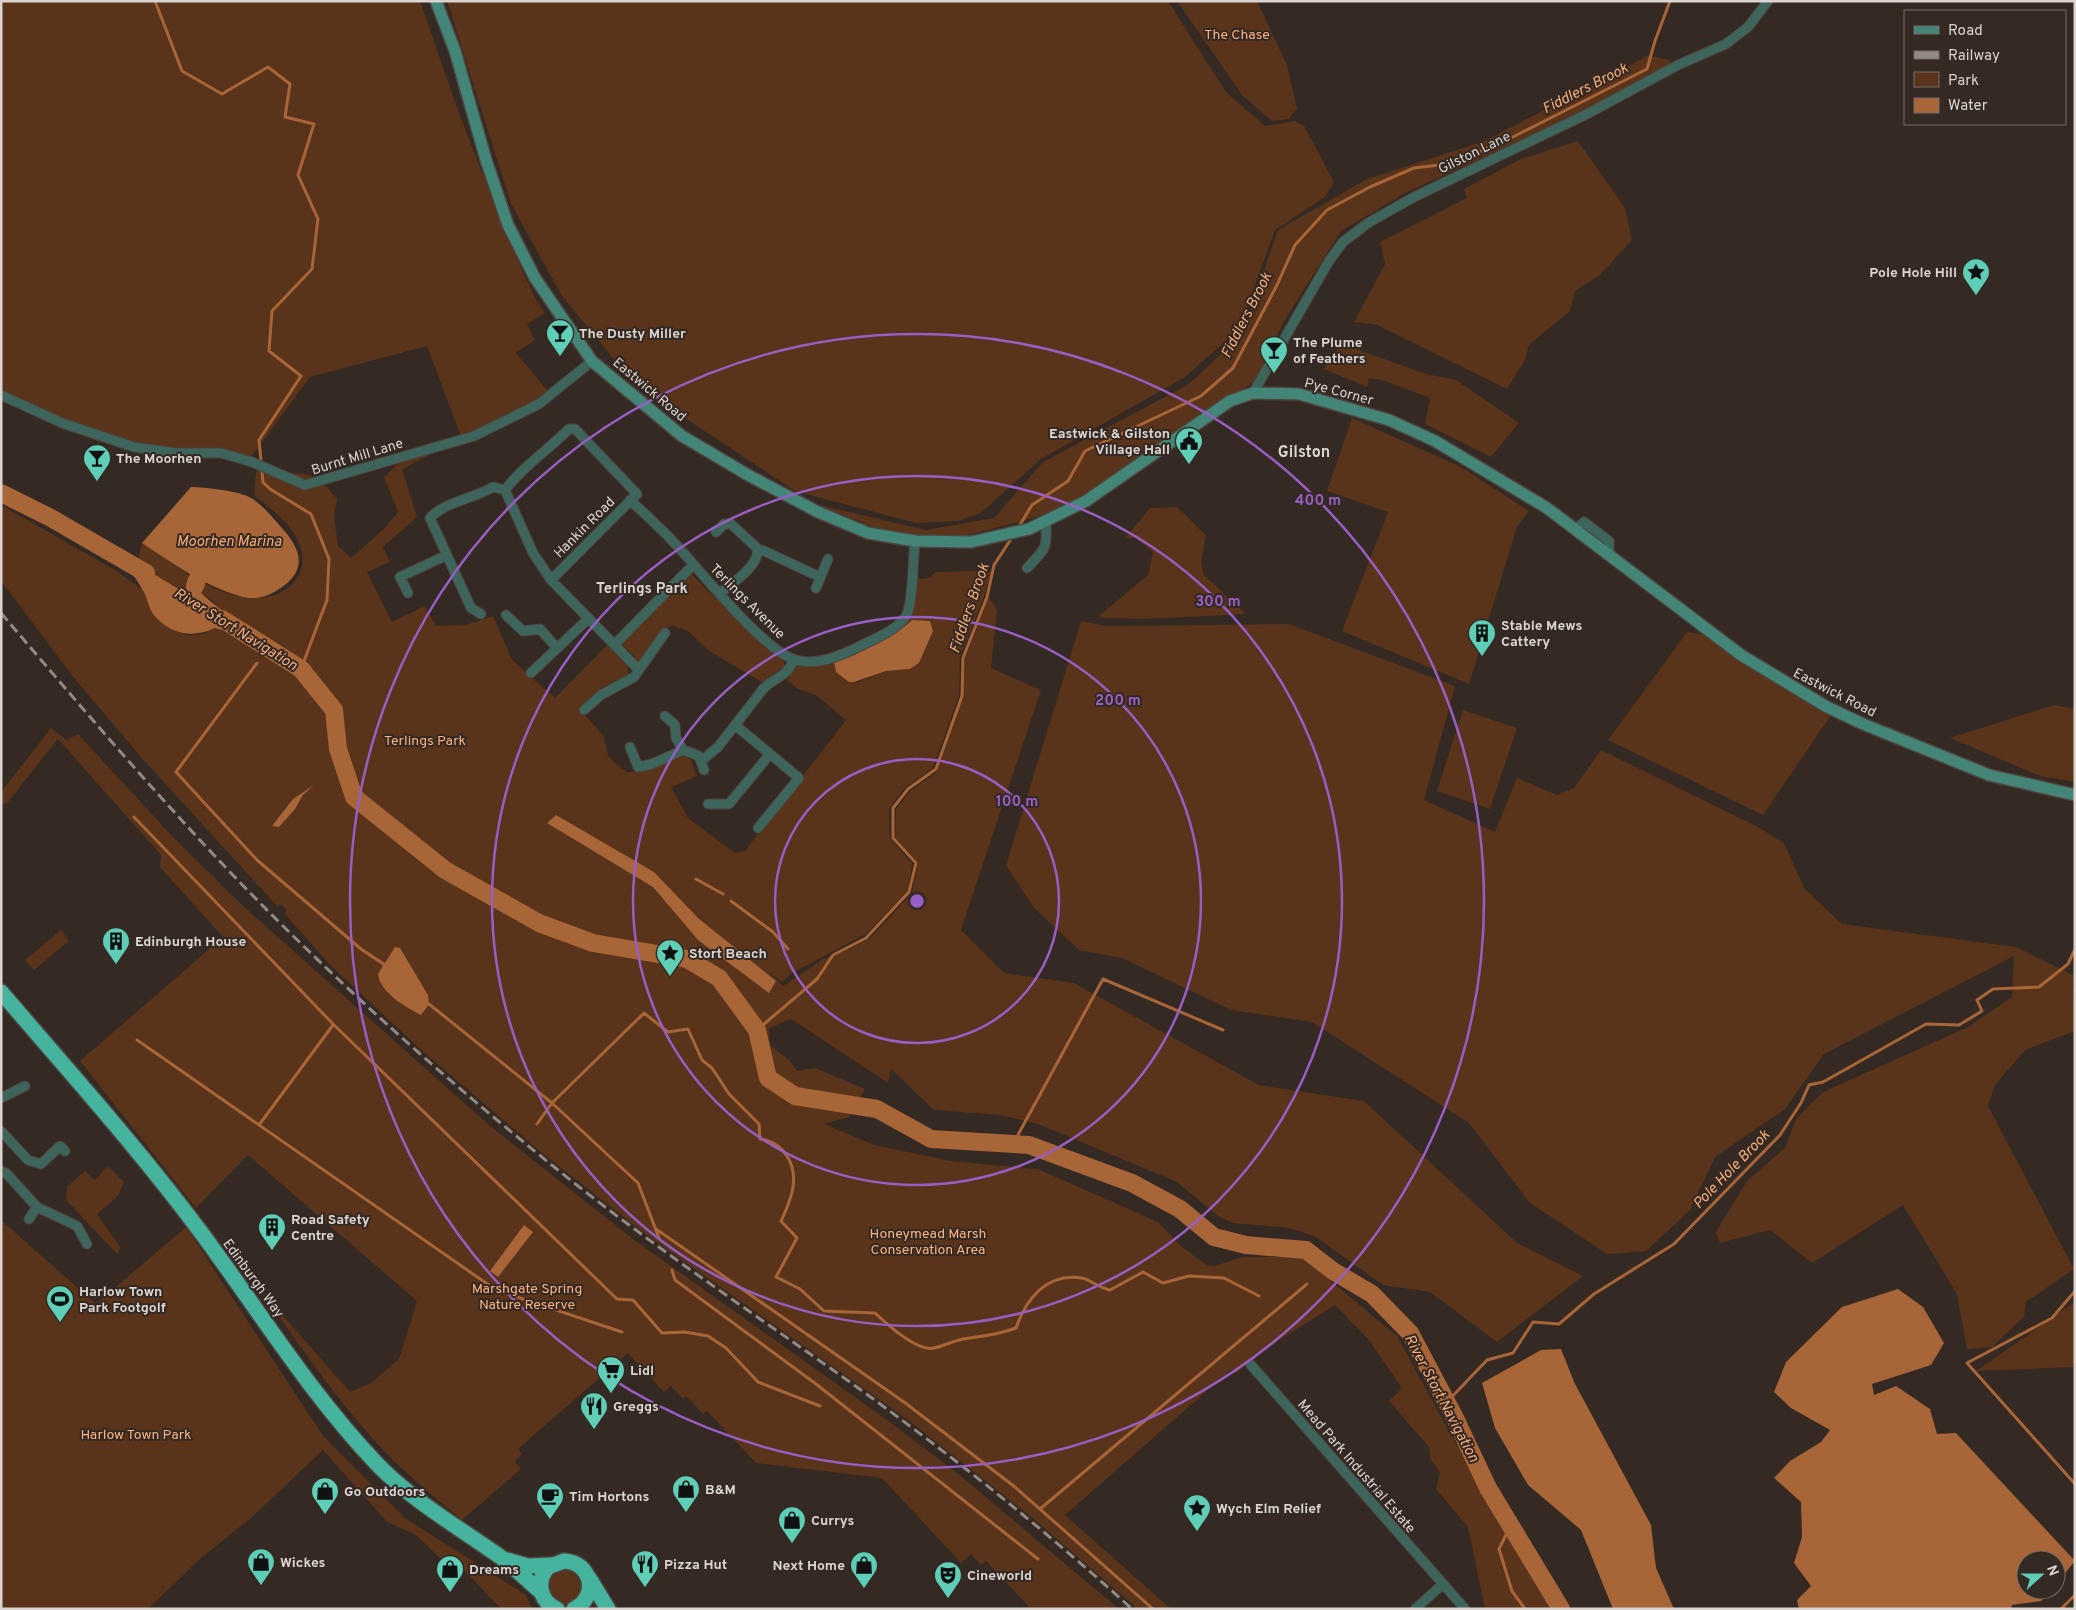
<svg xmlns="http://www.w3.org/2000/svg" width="2076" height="1610" viewBox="0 0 2076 1610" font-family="Overpass,sans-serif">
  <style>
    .green { fill: #59331a; fill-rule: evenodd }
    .water { fill: #a86538 }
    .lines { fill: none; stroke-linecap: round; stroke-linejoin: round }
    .stream { stroke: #a86538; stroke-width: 3 }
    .river { stroke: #a86538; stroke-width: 18 }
    .street-casing { stroke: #4f443f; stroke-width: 11 }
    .secondary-casing { stroke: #4f443f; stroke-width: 14 }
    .highway-casing { stroke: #4f443f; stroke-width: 18 }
    .street { stroke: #3e655c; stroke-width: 9 }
    .secondary { stroke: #438577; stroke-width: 11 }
    .highway { stroke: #45b39e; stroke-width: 15 }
    .rail { stroke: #928984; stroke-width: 3; stroke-dasharray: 10 5; stroke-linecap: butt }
    .ring { fill: none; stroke: #985ec4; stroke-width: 2.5 }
    .labels { text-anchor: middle; stroke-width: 4; stroke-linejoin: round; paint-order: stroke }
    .park-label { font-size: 14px; fill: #fcb181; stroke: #342923 }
    .street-label { font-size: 14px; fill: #dbd4d0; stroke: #342923 }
    .poi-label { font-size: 14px; font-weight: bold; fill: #dbd4d0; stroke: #342923; text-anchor: start }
    .water-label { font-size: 15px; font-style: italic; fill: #f6ac7c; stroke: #342923 }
    .neighbourhood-label { font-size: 15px; font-weight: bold; fill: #dbd4d0; stroke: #342923 }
    .quarter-label { font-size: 16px; font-weight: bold; fill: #dbd4d0; stroke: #342923 }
    .centre { fill: #985ec4; stroke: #342923; stroke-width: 2.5 }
    .ring-label { font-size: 15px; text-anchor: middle; font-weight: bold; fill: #985ec4; stroke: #342923; stroke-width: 4; stroke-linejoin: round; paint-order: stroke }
  </style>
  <rect width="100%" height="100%" fill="#342923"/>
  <path class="green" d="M1,1H420L459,113L508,239L534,296L545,313L527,324L535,340L516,353L551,395L462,439L427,346L310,377L251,457L227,450L157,449L113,439L23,403L1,390Z
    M447,1H1168L1226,92L1265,126L1295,121L1304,126L1334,182L1325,197L1275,230L1239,329L1185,377L1041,459L981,513L958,521L916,523L795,491L634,384L562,296L511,204Z
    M1177,1H1257L1287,65L1297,108L1289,119L1272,121L1242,95Z
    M1647,56L1671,60L1664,75L1407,192L1341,231L1283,323L1255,380L1241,392L1086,501L1019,522L960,537H900L815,504L926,530L994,518L1043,462L1189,384L1242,334L1278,230L1367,179L1485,141Z
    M1578,141L1625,208L1632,240L1600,275L1575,291L1570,311L1529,345L1525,360L1507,389L1377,325L1354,322L1385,264L1380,242L1467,198L1464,189L1521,159Z
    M1342,344L1426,374L1456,380L1519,423L1491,457L1425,424L1430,398L1382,380L1369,378L1367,387L1324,369Z
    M1352,418L1461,467L1529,511L1517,527L1469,684L1342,631L1388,512L1327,491Z
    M426,448L429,455L402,469L417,517L383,547L390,562L367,572L392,622L425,606L436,626L466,625L493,616L512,660L555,698L607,645L628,666V675L603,687L580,709L604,737L608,756L622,769L628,772L642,771L681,755L691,760L697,776L671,787L688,818L735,853L745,851L846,720L816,695L798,689L787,680L798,665L815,663L904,624L913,614L918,579L929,578L936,572L991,571L984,597L960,657L959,696L933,768L905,788L889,809L890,838L912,864L908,891L866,934L792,973L782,982L769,972L783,986L823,959L845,951L870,938L912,893L918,862L895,838L896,809L910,791L937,772L963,697L965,658L989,597L997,610L991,668L1041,690L961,930L1004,973L1074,983L1259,1085L1364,1101L1517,1243L1583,1276L1497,1342L1430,1292L1383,1285L1316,1237L1290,1228L1233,1223L1218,1216L1177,1182L1038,1124L1000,1115L934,1110L891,1069L888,1083L791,1019L769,1028L770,1045L789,1060L797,1071L815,1068L865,1089L849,1117L824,1124L874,1145L951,1161L1038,1169L1158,1222L1182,1247L1207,1265L1215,1266L1242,1257H1302L1397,1336L1497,1519L1555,1609H1485L1468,1527L1436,1489L1440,1473L1430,1458L1429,1447L1389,1401L1402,1388L1368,1339L1335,1305L1282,1338L1236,1373L1232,1369L1065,1515L1171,1609H1138L1030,1516L908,1420L644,1233L542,1153L420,1049L329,964L284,913L287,910L281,904L278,907L139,755L70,673L1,581V505L115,570L143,590L153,613L175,631L188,635L203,634L215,628L237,634L212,600L202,594L195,586L182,591L137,566L142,543C173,563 205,590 242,597C285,604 320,573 293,532C284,518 267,506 254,495L257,462L292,473L310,475L327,487L337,499L334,516L338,546L351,558L385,528L398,512L384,477L400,462L399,455ZM912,620L930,621L933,631L919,663L910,669L886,671L858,682H849L834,662C858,655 894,637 912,620Z
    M1177,507L1206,535L1201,562L1204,575L1246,614L1145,619L1101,618L1099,616L1148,575L1153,552L1136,538H1125L1150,508Z
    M690,573L766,648L783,659L785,666L762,682L709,651L689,632L673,625C650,633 650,658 637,662L633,659L635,657L620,642Z
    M1081,621L1107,626L1289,624L1455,686L1424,800L1495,832L1517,778L1557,795L1574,788L1601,750L1756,826L1784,843L1804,888L1842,924L2016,947L2073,975L2075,1031L2025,1050L1995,1085L1988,1106L2074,1269L2026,1302L2024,1317L1992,1347L1967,1349L1957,1294L1903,1205L1812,1263L1770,1230L1720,1243L1716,1232L1747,1181L1785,1148L1796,1119L1823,1092L1968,1027L2012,997L2014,956L1824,1054L1785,1109L1715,1157L1690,1210L1646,1251L1607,1254L1530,1203L1469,1123L1312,1022L1231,1010L1122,958L1079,950L1033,907L1006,865Z
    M1687,632L1714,636L1834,711L1763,815L1608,740Z
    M2054,705L2075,709V782L2040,776L1950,738Z
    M1463,710L1517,728L1490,809L1437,791Z
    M51,728L67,740L78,734L173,837L243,906L489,1125L633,1239L883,1417L956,1472L1119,1609H1031L986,1561L981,1565L971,1554L961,1563L882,1478L756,1463L707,1411L703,1414L686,1396L683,1399L671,1386L664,1392L628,1353L518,1449L522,1454L515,1461L521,1469L462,1520C431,1494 399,1469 372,1438C330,1391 294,1337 257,1286L350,1392L371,1383L399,1359L417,1301L248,1155L196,1208L80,1061L223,937L160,867L161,855L58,739L8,802L1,806V792Z
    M61,930L69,941L34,970L25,960Z
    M108,1166L124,1182L118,1196L97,1214L120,1247L118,1255L66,1200L67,1187L85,1171L95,1180Z
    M1,1220L96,1304L186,1227L324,1437L405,1518L526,1595L532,1609H501L455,1560L448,1566L416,1535L387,1522L323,1450L251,1518L201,1558L148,1609H1Z
    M2075,1302V1367L1976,1371Z
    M547 1586a18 18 0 1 1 36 0a18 18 0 1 1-36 0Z"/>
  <path class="water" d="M191,487C204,487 240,491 251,498C263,505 271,516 281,527C303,551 308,572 276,591C265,598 252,600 239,596C203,585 173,564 142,543Z
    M127,562L142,567L182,591L188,586H195C208,603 229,612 242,631L237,634L215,628C193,639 169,634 153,614C148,606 147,596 142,589C137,579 130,572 127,562Z
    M912,620L930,621L933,631L919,663L910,669L886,671L854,682H849L836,672L834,662C858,655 894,637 912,620Z
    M314,785L303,795L295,809L279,827L272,826L293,799Z
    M556,815L654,872L698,918L776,981L769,993L698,940L653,887L547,823Z
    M395,947L400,948L428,995L429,1004L421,1015C406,1007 380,993 378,974Z
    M524,1225L533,1232L498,1277L490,1271Z
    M1898,1289L1923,1307L1944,1343L1931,1365L1872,1384L1874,1395L1896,1386L1930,1409L1937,1434L1956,1433L2075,1561L2056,1584V1560H2026V1590H2051L2041,1601L2012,1605L2011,1609H1799L1797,1600L1811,1586L1794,1563L1802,1537L1801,1502L1774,1478L1790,1461L1821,1442L1830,1430L1791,1408L1774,1392L1786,1362L1842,1307Z
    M1561,1349L1574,1382L1651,1525L1656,1568L1674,1609H1613L1581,1530L1528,1485L1495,1428L1482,1383L1541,1350Z"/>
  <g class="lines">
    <path class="stream" d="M155,1L182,71L222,94L268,67L290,84L285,117L314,124L298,175L318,219L312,269L272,311L269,351L301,376L259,440L263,482L270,489L311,514L329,559L327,600L301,669
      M1018,528L1032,505L1068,481L1085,451L1201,396L1233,368L1277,285L1295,245L1327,210L1370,187L1414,168L1448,164L1499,144L1647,69L1655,41L1670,1
      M257,663L176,772L257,860L361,949L385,965
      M134,817L333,1024L617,1299L633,1300L662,1333L685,1332L708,1336L726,1348L758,1382L820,1406
      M696,879L723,894
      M731,901L773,932L788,949
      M429,1004L552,1103L638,1183L659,1238
      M757,1030L817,979L833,955L866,938L909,892L916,863L893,838V808L908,789L936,769L962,696L963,658L987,597L994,565L1013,536
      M137,1040L496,1290L622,1332
      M537,1124L552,1103L644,1013L668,1032L688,1029L702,1060L712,1068L729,1094L759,1124L760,1139C786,1143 798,1167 792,1192C790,1202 785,1212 781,1221L797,1238L776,1277L800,1289L824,1311L875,1313C887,1324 917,1352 934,1348C944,1346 953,1341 963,1339C982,1336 998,1335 1016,1328C1026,1299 1047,1272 1082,1278C1089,1279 1099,1288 1110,1290L1143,1272L1163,1283L1189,1276L1224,1278L1259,1296
      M259,1125L333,1025
      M1013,1144L1103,979L1223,1030
      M656,1229L904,1402L1015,1487L1153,1609
      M672,1270L675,1280L816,1384L1038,1559
      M2075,1291L2052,1318L1967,1363L2075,1484
      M1447,1402L1487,1360L1513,1353L1533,1322L1559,1324L1594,1294L1674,1244L1780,1135L1801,1103L1809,1085L1823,1082L1926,1024L1959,1025L1982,1011L1977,1000L1993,989L2039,987L2068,964L2075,949
      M1040,1509L1307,1284
      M1511,1525L1499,1549L1512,1591L1525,1609
      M2061,1609L2075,1595"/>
    <path class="river" d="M1,493L51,518L146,573
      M195,586L197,580
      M222,619L301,669L334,710L338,749L354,797L445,870L539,923L593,943L687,959L719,978L757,1030L768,1078L795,1096L877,1109L931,1139L1029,1145L1132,1183L1180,1209L1214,1237L1246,1245L1306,1250L1333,1271L1372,1294L1410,1333L1455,1418L1488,1488L1561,1609"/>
    <g class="street-casing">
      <path id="street" d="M1253,393L1329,261L1343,242L1368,223L1414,197L1587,114L1678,65L1726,44L1748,27L1768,1
        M1,395L62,423L134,447L176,453H221L252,462L305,485L474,436L539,404L592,361
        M630,500C647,516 664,531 679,548C703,574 765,652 796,660C817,666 840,656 858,647C874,639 896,631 906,616C913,606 913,556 915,541
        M1575,529L1584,522L1609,541V555
        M716,532L724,524H731L757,548C761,565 731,584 720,593
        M758,552L762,550L820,577
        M1027,568C1046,548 1047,550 1046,522
        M551,580L637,494L575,429H569C548,450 522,467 505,490L533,553L551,580L639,670
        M816,588L828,559
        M408,593L400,577L447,555
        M481,614L471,608L430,518C446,501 473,499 493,487L505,490
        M506,615L523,631L540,629L557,648
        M614,645L693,565
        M531,673L588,619
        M584,710L601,695L634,677L665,633
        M735,725L799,778L758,828
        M630,747L638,767L652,764L683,750L676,738L675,725L665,716
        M683,750L699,756L704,770
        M701,761L718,747L763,689C777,675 785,679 794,660
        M708,804H729L770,754
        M1,1098L25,1086
        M1,1131L28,1160L41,1164L60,1146L65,1151
        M1,1171L7,1174L37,1207L77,1226L87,1244
        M29,1219L37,1207
        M1251,1365L1465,1609
        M1415,1609L1443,1584"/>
    </g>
    <g class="secondary-casing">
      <path id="secondary" d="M436,1L455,51L486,160L508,225L535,278L592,361L682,436L748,475L818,512L868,533L915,541L971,542L1029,529L1086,501L1230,401L1253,393L1299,394L1389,420L1435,441L1547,508L1741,655L1827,707L1863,724L1989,775L2075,795"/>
    </g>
    <g class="highway-casing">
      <path id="highway" d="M1,992C68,1070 138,1148 200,1231C258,1309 310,1394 378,1465C414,1502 460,1528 502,1558C516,1569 528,1581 542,1593
        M507,1560L528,1566L552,1565
        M589,1578L608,1609
        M557,1609C539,1601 536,1581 548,1567L564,1561C592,1562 599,1597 574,1609"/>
    </g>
    <use href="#street" class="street"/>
    <use href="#secondary" class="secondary"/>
    <use href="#highway" class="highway"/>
    <path class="rail" d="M1,613C70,694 139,775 212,853C317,965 433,1069 553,1166C649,1244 753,1313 854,1385C950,1454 1044,1529 1132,1609"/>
  </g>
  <g class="ring">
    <circle cx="917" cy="901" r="142"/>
    <circle cx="917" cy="901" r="284"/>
    <circle cx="917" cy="901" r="425"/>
    <circle cx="917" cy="901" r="567"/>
  </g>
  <defs>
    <g id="sight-pin" transform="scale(1.4375)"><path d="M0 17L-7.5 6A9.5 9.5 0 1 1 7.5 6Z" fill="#5eceb7" stroke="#342923"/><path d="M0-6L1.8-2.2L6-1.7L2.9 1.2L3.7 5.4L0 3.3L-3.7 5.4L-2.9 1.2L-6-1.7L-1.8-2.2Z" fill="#111"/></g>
    <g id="bar-pin" transform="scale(1.4375)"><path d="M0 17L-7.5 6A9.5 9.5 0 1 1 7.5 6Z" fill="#5eceb7" stroke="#342923"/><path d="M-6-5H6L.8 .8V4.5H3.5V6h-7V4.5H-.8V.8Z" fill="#111"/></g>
    <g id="civic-pin" transform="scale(1.4375)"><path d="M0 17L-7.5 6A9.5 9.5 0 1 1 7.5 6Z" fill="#5eceb7" stroke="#342923"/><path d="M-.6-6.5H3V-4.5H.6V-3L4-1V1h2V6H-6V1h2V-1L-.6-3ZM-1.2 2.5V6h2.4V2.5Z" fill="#111"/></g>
    <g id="building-pin" transform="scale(1.4375)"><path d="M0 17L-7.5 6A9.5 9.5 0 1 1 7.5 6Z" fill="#5eceb7" stroke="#342923"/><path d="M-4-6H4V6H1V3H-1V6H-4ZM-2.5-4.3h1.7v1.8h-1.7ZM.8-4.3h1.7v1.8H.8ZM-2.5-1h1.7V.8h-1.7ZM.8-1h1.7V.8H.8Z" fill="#111"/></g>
    <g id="stadium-pin" transform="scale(1.4375)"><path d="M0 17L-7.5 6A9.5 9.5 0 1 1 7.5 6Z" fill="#5eceb7" stroke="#342923"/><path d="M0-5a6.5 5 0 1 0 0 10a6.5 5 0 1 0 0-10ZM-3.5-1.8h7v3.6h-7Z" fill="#111"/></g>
    <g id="supermarket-pin" transform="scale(1.4375)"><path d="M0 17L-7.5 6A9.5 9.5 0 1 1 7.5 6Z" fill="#5eceb7" stroke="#342923"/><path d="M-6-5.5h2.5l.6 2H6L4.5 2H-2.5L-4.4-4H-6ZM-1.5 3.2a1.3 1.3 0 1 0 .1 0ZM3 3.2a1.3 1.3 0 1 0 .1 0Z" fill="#111"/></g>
    <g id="restaurant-pin" transform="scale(1.4375)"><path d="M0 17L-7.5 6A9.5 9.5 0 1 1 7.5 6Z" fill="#5eceb7" stroke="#342923"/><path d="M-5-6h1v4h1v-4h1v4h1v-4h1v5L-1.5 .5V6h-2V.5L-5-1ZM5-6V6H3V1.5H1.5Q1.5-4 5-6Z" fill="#111"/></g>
    <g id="shop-pin" transform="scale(1.4375)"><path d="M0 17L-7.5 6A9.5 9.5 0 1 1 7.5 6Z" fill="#5eceb7" stroke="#342923"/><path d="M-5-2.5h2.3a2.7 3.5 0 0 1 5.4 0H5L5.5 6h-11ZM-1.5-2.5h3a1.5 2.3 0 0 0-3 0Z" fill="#111"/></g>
    <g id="cafe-pin" transform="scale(1.4375)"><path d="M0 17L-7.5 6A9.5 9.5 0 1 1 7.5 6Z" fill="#5eceb7" stroke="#342923"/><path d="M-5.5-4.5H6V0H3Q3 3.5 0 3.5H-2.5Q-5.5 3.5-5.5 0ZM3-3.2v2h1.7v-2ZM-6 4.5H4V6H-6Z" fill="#111"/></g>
    <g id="theatre-pin" transform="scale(1.4375)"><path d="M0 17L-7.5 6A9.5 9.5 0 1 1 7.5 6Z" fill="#5eceb7" stroke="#342923"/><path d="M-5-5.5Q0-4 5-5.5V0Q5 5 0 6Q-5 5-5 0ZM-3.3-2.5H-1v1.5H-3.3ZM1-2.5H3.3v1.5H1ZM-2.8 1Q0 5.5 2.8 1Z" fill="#111"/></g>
  </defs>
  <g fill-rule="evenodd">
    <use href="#sight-pin" x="1976" y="272"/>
    <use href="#bar-pin" x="560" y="333"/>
    <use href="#bar-pin" x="1274" y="350"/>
    <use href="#civic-pin" x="1189" y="441"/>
    <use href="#bar-pin" x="97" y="458"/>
    <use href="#building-pin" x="1482" y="633"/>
    <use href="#building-pin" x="116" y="941"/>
    <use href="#sight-pin" x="670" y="953"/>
    <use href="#building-pin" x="272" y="1227"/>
    <use href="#stadium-pin" x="60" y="1299"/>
    <use href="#supermarket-pin" x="611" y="1370"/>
    <use href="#restaurant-pin" x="594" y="1406"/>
    <use href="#shop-pin" x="686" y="1489"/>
    <use href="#shop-pin" x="325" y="1491"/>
    <use href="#cafe-pin" x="550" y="1496"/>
    <use href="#sight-pin" x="1197" y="1508"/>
    <use href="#shop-pin" x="792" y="1520"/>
    <use href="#shop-pin" x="261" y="1562"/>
    <use href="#restaurant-pin" x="645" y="1564"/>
    <use href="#shop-pin" x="864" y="1565"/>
    <use href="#shop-pin" x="450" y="1569"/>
    <use href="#theatre-pin" x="948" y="1575"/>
  </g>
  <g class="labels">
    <g class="park-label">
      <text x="1237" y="39">The Chase</text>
      <text x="425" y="745">Terlings Park</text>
      <text x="928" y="1238">Honeymead Marsh<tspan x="928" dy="16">Conservation Area</tspan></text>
      <text x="527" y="1293">Marshgate Spring<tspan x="527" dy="16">Nature Reserve</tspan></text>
      <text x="136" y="1439">Harlow Town Park</text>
    </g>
    <g class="street-label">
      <text transform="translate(1474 152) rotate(-26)" y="5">Gilston Lane</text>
      <text transform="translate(650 389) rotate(40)" y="5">Eastwick Road</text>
      <text transform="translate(1339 391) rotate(15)" y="5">Pye Corner</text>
      <text transform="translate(357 456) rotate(-17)" y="5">Burnt Mill Lane</text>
      <text transform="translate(584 527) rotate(-45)" y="5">Hankin Road</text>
      <text transform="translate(748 601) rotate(45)" y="5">Terlings Avenue</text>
      <text transform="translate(1835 692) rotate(27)" y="5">Eastwick Road</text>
      <text transform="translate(254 1278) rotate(54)" y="5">Edinburgh Way</text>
      <text transform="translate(1357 1466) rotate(49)" y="5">Mead Park Industrial Estate</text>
    </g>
    <g class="poi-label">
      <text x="1957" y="277" text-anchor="end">Pole Hole Hill</text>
      <text x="579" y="338">The Dusty Miller</text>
      <text x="1293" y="347">The Plume<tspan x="1293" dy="16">of Feathers</tspan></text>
      <text x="1170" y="438" text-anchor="end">Eastwick &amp; Gilston<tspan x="1170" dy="16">Village Hall</tspan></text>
      <text x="116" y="463">The Moorhen</text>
      <text x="1501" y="630">Stable Mews<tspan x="1501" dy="16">Cattery</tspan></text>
      <text x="135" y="946">Edinburgh House</text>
      <text x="689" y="958">Stort Beach</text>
      <text x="291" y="1224">Road Safety<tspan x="291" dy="16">Centre</tspan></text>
      <text x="79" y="1296">Harlow Town<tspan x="79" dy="16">Park Footgolf</tspan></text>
      <text x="630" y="1375">Lidl</text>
      <text x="613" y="1411">Greggs</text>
      <text x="705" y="1494">B&amp;M</text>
      <text x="344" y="1496">Go Outdoors</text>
      <text x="569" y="1501">Tim Hortons</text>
      <text x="1216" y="1513">Wych Elm Relief</text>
      <text x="811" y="1525">Currys</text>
      <text x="280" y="1567">Wickes</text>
      <text x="664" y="1569">Pizza Hut</text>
      <text x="845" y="1570" text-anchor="end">Next Home</text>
      <text x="469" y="1574">Dreams</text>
      <text x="967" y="1580">Cineworld</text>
    </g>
    <g class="water-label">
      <text transform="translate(1585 88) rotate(-27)" y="5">Fiddlers Brook</text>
      <text transform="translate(1246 315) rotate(-63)" y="5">Fiddlers Brook</text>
      <text x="229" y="546">Moorhen Marina</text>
      <text transform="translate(969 608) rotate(-71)" y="5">Fiddlers Brook</text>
      <text transform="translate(236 629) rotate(32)" y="5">River Stort Navigation</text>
      <text transform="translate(1731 1169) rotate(-46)" y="5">Pole Hole Brook</text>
      <text transform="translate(1442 1398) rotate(62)" y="5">River Stort Navigation</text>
    </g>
    <g class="neighbourhood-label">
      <text x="642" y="593">Terlings Park</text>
    </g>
    <g class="quarter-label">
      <text x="1304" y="457">Gilston</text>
    </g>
  </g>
  <circle cx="917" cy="901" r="8" class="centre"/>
  <g class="ring-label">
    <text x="1318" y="505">400 m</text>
    <text x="1218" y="606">300 m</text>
    <text x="1118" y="705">200 m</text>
    <text x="1017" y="806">100 m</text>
  </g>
  <rect width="2076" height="1610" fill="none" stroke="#dbd4d0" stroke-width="5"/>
  <rect x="1904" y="10" width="162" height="115" fill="#342923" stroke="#776d68"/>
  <rect x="1914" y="26" width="25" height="8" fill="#438577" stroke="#776d68"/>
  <text x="1948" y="35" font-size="15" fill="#dbd4d0">Road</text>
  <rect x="1914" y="51" width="25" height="8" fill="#928984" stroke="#776d68"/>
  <text x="1948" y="60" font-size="15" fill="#dbd4d0">Railway</text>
  <rect x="1914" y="72" width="25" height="15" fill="#59331a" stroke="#776d68"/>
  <text x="1948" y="85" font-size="15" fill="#dbd4d0">Park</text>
  <rect x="1914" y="98" width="25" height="15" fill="#a86538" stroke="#776d68"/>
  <text x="1948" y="110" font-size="15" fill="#dbd4d0">Water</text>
  <g transform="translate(2041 1575) rotate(69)"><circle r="24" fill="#342923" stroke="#776d68"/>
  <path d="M0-4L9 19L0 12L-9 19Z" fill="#5eceb7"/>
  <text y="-8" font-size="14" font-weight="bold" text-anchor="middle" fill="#dbd4d0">N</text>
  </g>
</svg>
